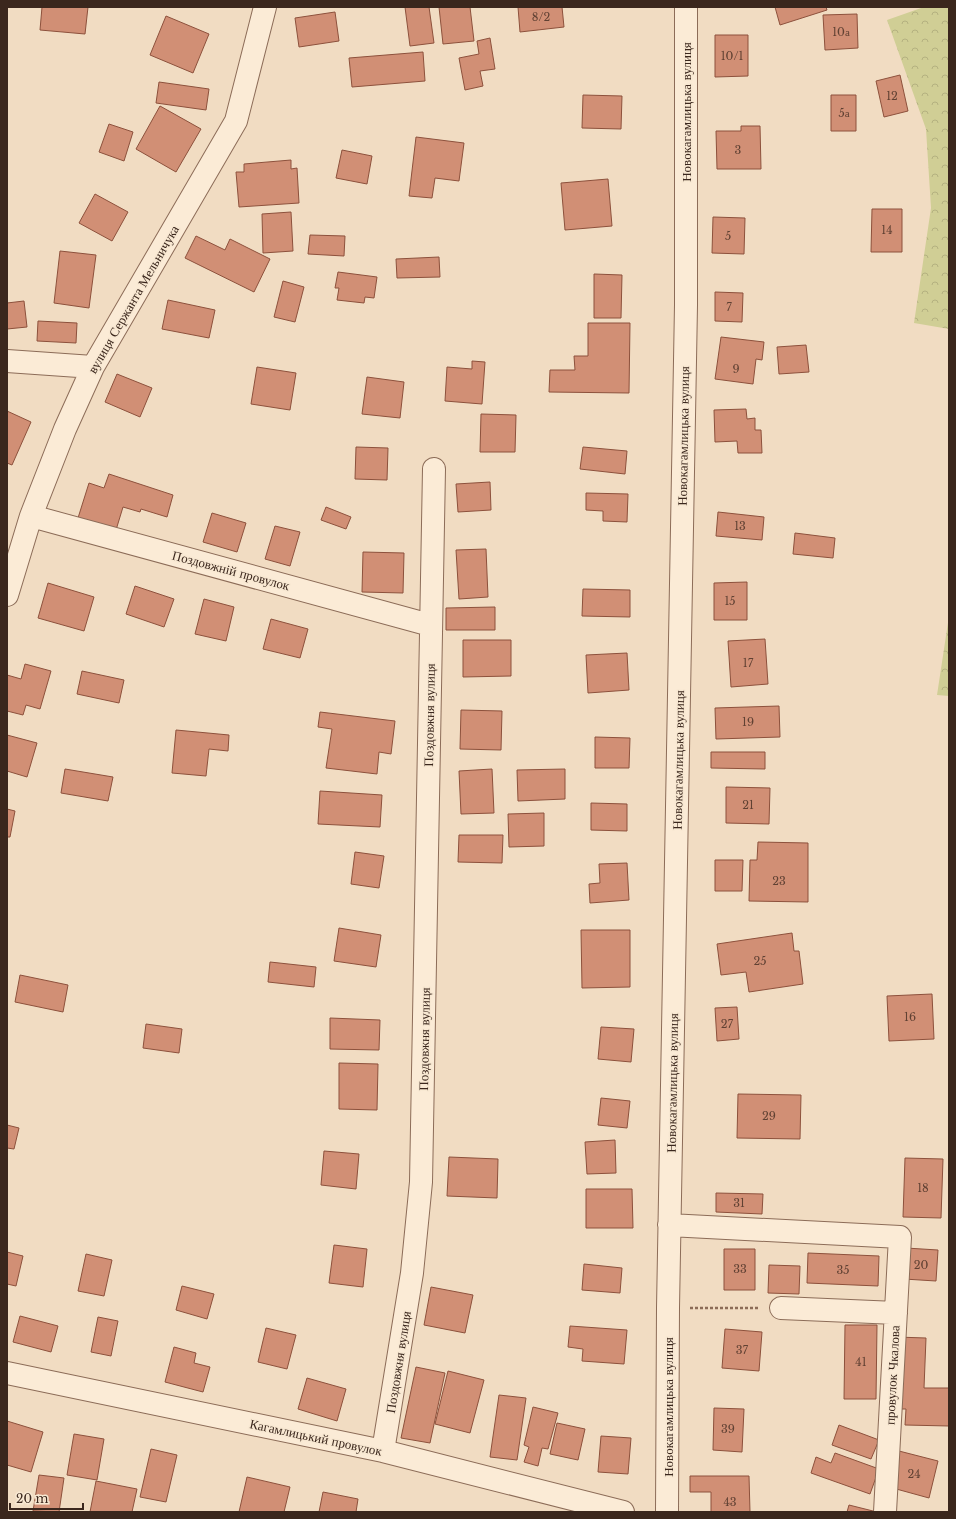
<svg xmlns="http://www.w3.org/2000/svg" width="956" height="1519" viewBox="0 0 956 1519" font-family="'Libre Baskerville',serif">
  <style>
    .forest { fill: url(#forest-crowns) }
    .building { fill: #d18f75; stroke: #8d513c }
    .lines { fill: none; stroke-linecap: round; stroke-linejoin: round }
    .minor-casing { stroke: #8c6c58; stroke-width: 24 }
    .path { stroke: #8c6c58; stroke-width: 2.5; stroke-dasharray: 3 2; stroke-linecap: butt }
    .minor { stroke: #fbebd6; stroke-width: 22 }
    .labels { text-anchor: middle; stroke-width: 3; stroke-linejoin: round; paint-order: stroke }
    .number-label { font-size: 11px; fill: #604133 }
    .street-label { font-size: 13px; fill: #3b271d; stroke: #f8e8d2 }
  </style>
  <defs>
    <pattern id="forest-crowns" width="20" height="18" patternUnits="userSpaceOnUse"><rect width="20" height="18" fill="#d0ce95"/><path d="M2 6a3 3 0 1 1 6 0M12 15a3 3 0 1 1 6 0" fill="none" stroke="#b4b180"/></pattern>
  </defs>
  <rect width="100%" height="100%" fill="#f1dcc2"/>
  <path class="forest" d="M924,7H949V329L914,323L931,208L926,129L887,20Z
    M949,616V696L937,695Z"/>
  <path class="building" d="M42,7H88L85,34L40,30Z
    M405,7H429L434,43L410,46Z
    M439,7H470L474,41L443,44Z
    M518,7H562L564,27L520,32Z
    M775,7H826L827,10L780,25Z
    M335,12L339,41L299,47L295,18Z
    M857,14L858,48L825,50L823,15Z
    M166,16L209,34L193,73L150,55Z
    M715,35H748V76L715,77Z
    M490,38L495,69L480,71L483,86L465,90L459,58L479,54L477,41Z
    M423,52L425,81L352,87L349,58Z
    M900,75L908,111L884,117L876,81Z
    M159,82L209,89L206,110L156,103Z
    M583,95L622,96L621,129L582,128Z
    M831,95H856V131H831Z
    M160,106L201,129L176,172L136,149Z
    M109,124L133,132L124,161L99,152Z
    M741,126H760L761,169H717L716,131H741Z
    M416,137L464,143L459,181L435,178L432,198L409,196Z
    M342,150L372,156L367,184L336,178Z
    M291,160V169L297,168L299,203L239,207L236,172H244V164Z
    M608,179L612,226L565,230L561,183Z
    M95,194L128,212L112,241L79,223Z
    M872,209H902V252H871Z
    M291,212L293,251L263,253L262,214Z
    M713,217L745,218L744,254L712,253Z
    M310,235L345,236L344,256L308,254Z
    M196,236L225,250L230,239L270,259L254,292L185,258Z
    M60,251L96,255L89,308L54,303Z
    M439,257L440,277L397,278L396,259Z
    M338,272L377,277L374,298L365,297L364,303L337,300L339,288H335Z
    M594,274L622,275L621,318H594Z
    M283,281L304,287L295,322L274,317Z
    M715,292L743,293L742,322L715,321Z
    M168,300L215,310L209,338L162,329Z
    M24,301L27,327L7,329V303Z
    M38,321L77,323L76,343L37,341Z
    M588,323H630L629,393L549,392L550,370H575L574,356H588Z
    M721,337L764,342L762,360L756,359L753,384L715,379Z
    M806,345L809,372L779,374L777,347Z
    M472,361L485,362L482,404L445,401L447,367L472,369Z
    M257,367L296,373L290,410L251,404Z
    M117,374L152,388L140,417L105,402Z
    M367,377L404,382L400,418L362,414Z
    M746,409L747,419L755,418V430H761L762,453H738L737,441L715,442L714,410Z
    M7,411L31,422L12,465L7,463Z
    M481,414L516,415L515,452H480Z
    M356,447L388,448L387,480L355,479Z
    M583,447L627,451L625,474L580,469Z
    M109,474L173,495L167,517L141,509L140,512L123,507L116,530L78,518L89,483L104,488Z
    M490,482L491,510L458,512L456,484Z
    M586,493L628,494L627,522L603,521V511L586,510Z
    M326,507L351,517L346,529L321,520Z
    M718,512L764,517L762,540L716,536Z
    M212,513L246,523L237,552L203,542Z
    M275,526L300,532L290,566L265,559Z
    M795,533L835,538L833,558L793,554Z
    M486,549L488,597L459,599L456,550Z
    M363,552L404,553L403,593L362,592Z
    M747,582V620H714V583Z
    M48,583L94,597L84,631L38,618Z
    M135,586L174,599L164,627L126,614Z
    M583,589L630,590V617L582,616Z
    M204,599L234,607L226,641L195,634Z
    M495,607V630H446V608Z
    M271,619L308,629L300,658L263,649Z
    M765,639L768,684L731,687L728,641Z
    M463,640H511V676L463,677Z
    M627,653L629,690L588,693L586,655Z
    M25,664L51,671L40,709L26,705L23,715L7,711V675L21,679Z
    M82,671L124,680L119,703L77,694Z
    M779,706L780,737L716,739L715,708Z
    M461,710L502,711L501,750L460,749Z
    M320,712L395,721L391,754L379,752L377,774L326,768L332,729L318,727Z
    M176,730L229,735L228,751L209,749L206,776L172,773Z
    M7,735L37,743L27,777L7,771Z
    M595,737L630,738L629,768H595Z
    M711,752H765V769L711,768Z
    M65,769L113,777L108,801L61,793Z
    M492,769L494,813L461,814L459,771Z
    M565,769V799L518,801L517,770Z
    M726,787L770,788L769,824L726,823Z
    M320,791L382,795L380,827L318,824Z
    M591,803L627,804V831L591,830Z
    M7,809L15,811L10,837H7Z
    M544,813V846L509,847L508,814Z
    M459,835H503L502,863L458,862Z
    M758,842L808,843V902L749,901L750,860H757Z
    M355,852L384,856L379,888L351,884Z
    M715,860H743L742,891H715Z
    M627,863L629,900L590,903L589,884L600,883L599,864Z
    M339,928L381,935L376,967L334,961Z
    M581,930H630V987L582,988Z
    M792,933L794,951H799L803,984L749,992L746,972L721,975L717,944Z
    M270,962L316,967L314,987L268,982Z
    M20,975L68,985L63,1012L15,1002Z
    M932,994L934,1039L889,1041L887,996Z
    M737,1007L739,1039L717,1041L715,1008Z
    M330,1018L380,1020L379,1050L330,1049Z
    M146,1024L182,1029L179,1053L143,1048Z
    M601,1027L634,1029L631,1062L598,1059Z
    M339,1063L378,1064L377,1110L339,1109Z
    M738,1094L801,1095L800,1139L737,1138Z
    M601,1098L630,1101L627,1128L598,1125Z
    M7,1125L19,1128L14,1149L7,1148Z
    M615,1140L616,1173L587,1174L585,1142Z
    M324,1151L359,1154L356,1189L321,1185Z
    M449,1157L498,1159L497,1198L447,1196Z
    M905,1158L943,1159L941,1218L903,1217Z
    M586,1189H632L633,1228H586Z
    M716,1193L763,1194L762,1214L716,1212Z
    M334,1245L367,1249L363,1287L329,1283Z
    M906,1248L938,1250L936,1281L904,1279Z
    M724,1249H755V1290H724Z
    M7,1252L23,1256L16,1286L7,1284Z
    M808,1253L879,1256L878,1286L807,1283Z
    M86,1254L112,1260L104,1296L78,1291Z
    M584,1264L622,1268L620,1293L582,1290Z
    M769,1265L800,1266L799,1294L768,1293Z
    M182,1286L214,1294L207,1319L176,1310Z
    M431,1287L473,1295L465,1333L424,1325Z
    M20,1316L58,1326L51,1352L13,1342Z
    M98,1317L118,1321L111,1356L91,1352Z
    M845,1325H877L876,1399H844Z
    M570,1326L627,1330L624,1364L582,1361L583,1349L568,1347Z
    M266,1328L296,1335L287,1369L258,1362Z
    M725,1329L762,1332L759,1371L722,1368Z
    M896,1337L926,1338L924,1388H949V1426L905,1425L906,1409H893Z
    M174,1347L196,1353L194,1363L210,1367L203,1392L165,1382Z
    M416,1367L445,1373L430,1443L401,1438Z
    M448,1371L484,1380L470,1433L435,1424Z
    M307,1378L346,1389L337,1421L298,1409Z
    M499,1395L526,1398L517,1460L490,1457Z
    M533,1407L558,1413L548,1449L542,1448L538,1466L524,1462L529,1447L524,1445Z
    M714,1408L744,1409L742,1452L713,1450Z
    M7,1421L43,1432L31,1472L7,1465Z
    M557,1423L585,1429L578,1460L550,1454Z
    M839,1425L879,1440L871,1459L832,1445Z
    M74,1434L104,1439L97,1480L67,1475Z
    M601,1436L631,1438L628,1474L598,1472Z
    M151,1449L177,1455L166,1502L140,1497Z
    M899,1451L938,1461L929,1498L889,1487Z
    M835,1453L879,1469L870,1494L811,1473L816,1457L831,1463Z
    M39,1475L64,1478L59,1512L33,1511Z
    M690,1476H749L750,1512H711V1492H690Z
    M247,1477L290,1487L284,1512H239Z
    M96,1481L137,1489L132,1512H90Z
    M323,1492L358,1499L356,1512H319Z
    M849,1505L873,1511V1512H847Z"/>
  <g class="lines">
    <g class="minor-casing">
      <path id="minor" d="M7,361L93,367
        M31,516L430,625
        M7,595L31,516L65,429L93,367L236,121L265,7
        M669,1225L900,1237L885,1512
        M781,1308L896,1313
        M7,1373L383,1451L623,1512
        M383,1451L412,1273L421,1182L434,469
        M667,1512L668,1308L686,305V7"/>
    </g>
    <path class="path" d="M690,1308H759"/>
    <use href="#minor" class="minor"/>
  </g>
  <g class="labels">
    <g class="number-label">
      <text x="541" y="21">8/2</text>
      <text x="841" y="36">10а</text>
      <text x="732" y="60">10/1</text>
      <text x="892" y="100">12</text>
      <text x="844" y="117">5а</text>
      <text x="738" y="154">3</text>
      <text x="887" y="234">14</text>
      <text x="728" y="240">5</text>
      <text x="729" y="311">7</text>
      <text x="736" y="373">9</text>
      <text x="740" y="530">13</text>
      <text x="730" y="605">15</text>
      <text x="748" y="667">17</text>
      <text x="748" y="726">19</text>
      <text x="748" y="809">21</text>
      <text x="779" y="885">23</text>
      <text x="760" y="965">25</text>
      <text x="910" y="1021">16</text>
      <text x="727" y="1028">27</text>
      <text x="769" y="1120">29</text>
      <text x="923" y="1192">18</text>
      <text x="739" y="1207">31</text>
      <text x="921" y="1269">20</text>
      <text x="740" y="1273">33</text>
      <text x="843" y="1274">35</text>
      <text x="742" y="1354">37</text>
      <text x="861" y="1366">41</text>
      <text x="728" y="1433">39</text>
      <text x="914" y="1478">24</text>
      <text x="730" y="1506">43</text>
    </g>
    <g class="street-label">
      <text transform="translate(686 112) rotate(-90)" y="5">Новокагамлицька вулиця</text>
      <text transform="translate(133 299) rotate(-60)" y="5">вулиця Сержанта Мельничука</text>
      <text transform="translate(683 436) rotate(-89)" y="5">Новокагамлицька вулиця</text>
      <text transform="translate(231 570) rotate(15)" y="5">Поздовжній провулок</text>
      <text transform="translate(429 715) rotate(-89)" y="5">Поздовжня вулиця</text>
      <text transform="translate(678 760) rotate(-89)" y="5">Новокагамлицька вулиця</text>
      <text transform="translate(424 1039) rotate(-89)" y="5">Поздовжня вулиця</text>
      <text transform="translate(672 1083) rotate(-89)" y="5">Новокагамлицька вулиця</text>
      <text transform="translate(398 1362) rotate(-81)" y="5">Поздовжня вулиця</text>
      <text transform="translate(892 1375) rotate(-87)" y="5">провулок Чкалова</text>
      <text transform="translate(668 1407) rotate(-90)" y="5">Новокагамлицька вулиця</text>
      <text transform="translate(316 1437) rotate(12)" y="5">Кагамлицький провулок</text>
    </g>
  </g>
  <rect width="956" height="1519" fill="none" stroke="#3b271d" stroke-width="16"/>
  <path d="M10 1503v6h73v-6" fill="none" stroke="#3b271d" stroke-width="2"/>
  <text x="16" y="1503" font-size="12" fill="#3b271d" stroke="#f8e8d2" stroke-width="3" paint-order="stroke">20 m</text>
</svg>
